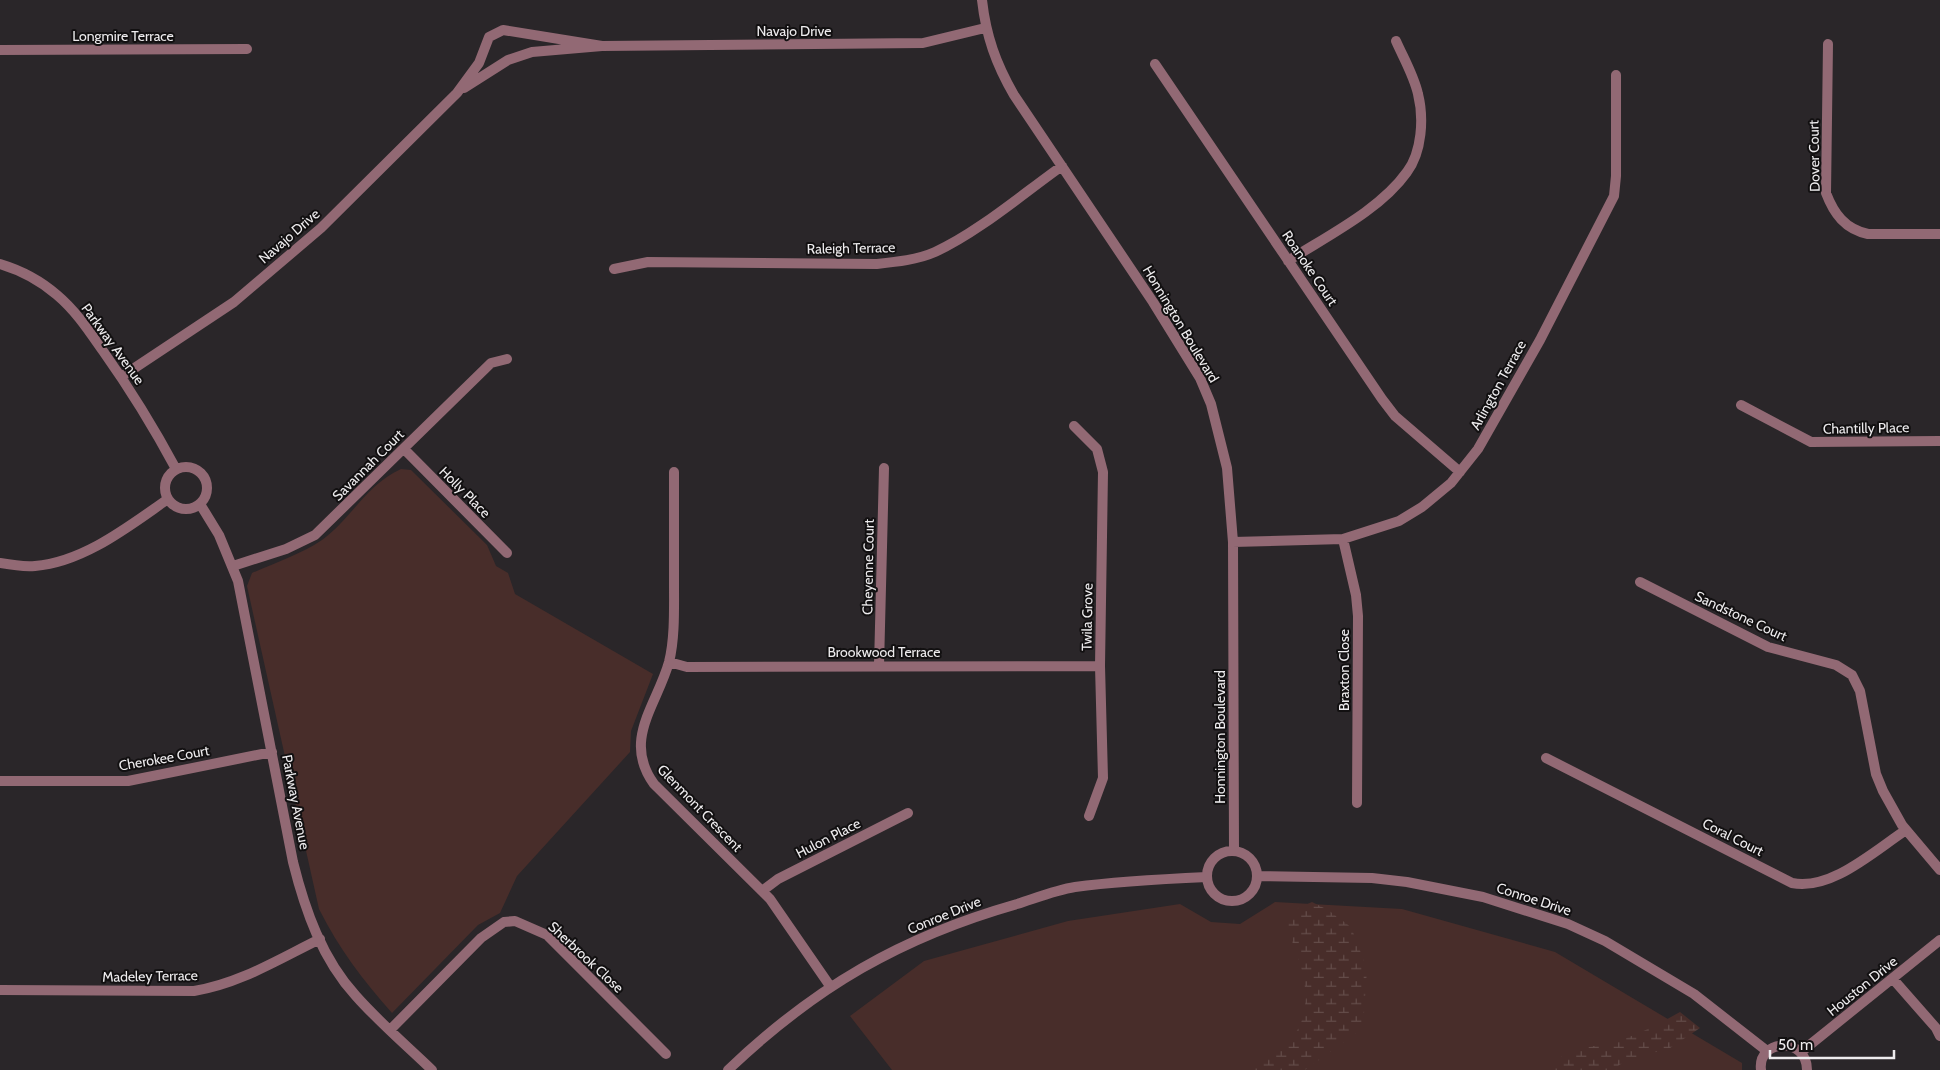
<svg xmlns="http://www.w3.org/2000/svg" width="1940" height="1070" viewBox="0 0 1940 1070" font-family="Cabin,sans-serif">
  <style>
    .green { fill: #482d2a }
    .wetland { fill: url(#wetland-marsh) }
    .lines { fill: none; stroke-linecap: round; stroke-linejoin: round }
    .street { stroke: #926974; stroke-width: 10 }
    .labels { text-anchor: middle; stroke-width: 4; stroke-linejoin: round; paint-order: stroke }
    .street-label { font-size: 14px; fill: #eeecee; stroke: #121011 }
  </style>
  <defs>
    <pattern id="wetland-marsh" width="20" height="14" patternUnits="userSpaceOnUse" patternTransform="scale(1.25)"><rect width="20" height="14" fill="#482d2a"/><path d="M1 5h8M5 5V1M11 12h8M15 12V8" fill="none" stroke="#634c49"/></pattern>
  </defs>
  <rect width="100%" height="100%" fill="#2a2629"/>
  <path class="green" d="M401,469L411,470L487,545L496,566L508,573L515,594L653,674L631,731L630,752L517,876L500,913L478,925L392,1013C363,980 339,949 319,909L247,586L252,573C275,563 301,554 322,540C351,519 367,484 401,469Z
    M1275,902L1402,909L1555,952L1742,1063V1070H892L850,1016L924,961L1068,921L1180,904L1211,922L1240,924Z"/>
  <path class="wetland" d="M1312,902L1328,910L1351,927L1367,969L1363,1028L1305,1070H1246C1322,1038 1314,987 1284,923L1294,910Z
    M1680,1012L1700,1028L1670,1048L1627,1060L1612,1070H1547C1566,1044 1597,1049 1624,1039C1644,1032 1662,1022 1680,1012Z"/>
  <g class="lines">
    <path class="street" d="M982,0C986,36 996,64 1014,95L1153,302L1200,378L1211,404L1227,468L1233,542L1234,851
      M1828,44L1826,193C1834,214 1845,229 1868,234H1940
      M0,50L247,49
      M1155,64L1382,399L1395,416L1460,472
      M464,88L508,60L532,52L602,46L923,43L985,28
      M1288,261C1327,236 1380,210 1407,172C1422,152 1424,118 1418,94C1414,76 1404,59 1396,41
      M0,264C20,270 41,281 57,295C76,311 89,331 103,351C130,389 154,428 176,469
      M614,269L648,262L876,264C896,262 917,260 935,252C977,233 1024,193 1062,166
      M121,377L234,302L321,228L457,93L479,63L489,37L503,30L602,46
      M1741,405L1811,442L1940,441
      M1074,426L1097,449L1103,472L1100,666L1103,778L1089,816
      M404,449L507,553
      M165 488a21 21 0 1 1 42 0a21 21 0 1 1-42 0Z
      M674,472C674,509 674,546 674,583C674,608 675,638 669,662C657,705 622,740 654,784L770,899L830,986
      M200,504L219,535L238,581L293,862C305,910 322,959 356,996C379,1022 406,1045 432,1070
      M1343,539L1356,595L1358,616L1357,803
      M1233,542L1343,539L1399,521L1422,507L1451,483L1478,449L1540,340L1614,196L1616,176V75
      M0,563C11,565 23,567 35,566C84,562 129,526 168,499
      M233,566L286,549L315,535L491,363L507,359
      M1640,582L1768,647L1836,665L1852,675L1860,691L1876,774L1883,791L1902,825L1940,870
      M669,662L687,667L1100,666
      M879,666L884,468
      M1546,758L1792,883C1831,891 1874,851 1906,830
      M0,781H128L272,752
      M1207 876a25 25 0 1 1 50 0a25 25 0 1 1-50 0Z
      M1257,876L1372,878L1407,882L1483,897L1568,924L1605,941L1694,994L1767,1051
      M762,891L778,879L908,813
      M1893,979L1936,1028L1940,1036
      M0,990L194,991C239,984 279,959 320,939
      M390,1030L481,938L504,922L515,921L547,935L666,1054
      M1801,1052L1940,940
      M728,1070C815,987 901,937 1017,904C1036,898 1056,890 1075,887C1119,881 1163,879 1207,877
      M1761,1070C1757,1039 1807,1036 1807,1070"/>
  </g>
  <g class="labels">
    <g class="street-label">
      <text x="794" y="36">Navajo Drive</text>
      <text x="123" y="41">Longmire Terrace</text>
      <text transform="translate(1814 156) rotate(-91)" y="5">Dover Court</text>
      <text transform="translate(289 236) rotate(-41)" y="5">Navajo Drive</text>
      <text transform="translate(851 248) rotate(-1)" y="5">Raleigh Terrace</text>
      <text transform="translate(1310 268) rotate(56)" y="5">Roanoke Court</text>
      <text transform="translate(1181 324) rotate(59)" y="5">Honnington Boulevard</text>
      <text transform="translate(113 344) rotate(54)" y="5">Parkway Avenue</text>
      <text transform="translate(1498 385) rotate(-61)" y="5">Arlington Terrace</text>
      <text transform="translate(1866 428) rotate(-1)" y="5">Chantilly Place</text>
      <text transform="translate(368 465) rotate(-45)" y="5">Savannah Court</text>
      <text transform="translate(465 492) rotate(45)" y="5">Holly Place</text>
      <text transform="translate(868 567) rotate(-89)" y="5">Cheyenne Court</text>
      <text transform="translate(1741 616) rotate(25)" y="5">Sandstone Court</text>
      <text transform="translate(1087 617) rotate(-89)" y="5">Twila Grove</text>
      <text x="884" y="657">Brookwood Terrace</text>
      <text transform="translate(1344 670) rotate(-90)" y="5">Braxton Close</text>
      <text transform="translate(1220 737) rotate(-90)" y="5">Honnington Boulevard</text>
      <text transform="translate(164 758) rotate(-10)" y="5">Cherokee Court</text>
      <text transform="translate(296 802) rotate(79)" y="5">Parkway Avenue</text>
      <text transform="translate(700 808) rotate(46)" y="5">Glenmont Crescent</text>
      <text transform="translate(1733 837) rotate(27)" y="5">Coral Court</text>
      <text transform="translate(828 838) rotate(-27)" y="5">Hulon Place</text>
      <text transform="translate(1534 899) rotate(18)" y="5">Conroe Drive</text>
      <text transform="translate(944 915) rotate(-22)" y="5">Conroe Drive</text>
      <text transform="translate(586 957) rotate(43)" y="5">Sherbrook Close</text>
      <text transform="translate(150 976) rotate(-1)" y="5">Madeley Terrace</text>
      <text transform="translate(1862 986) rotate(-39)" y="5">Houston Drive</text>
    </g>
  </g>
  <path d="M1770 1050v8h124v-8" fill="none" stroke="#eeecee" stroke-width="2.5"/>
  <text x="1778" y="1050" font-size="15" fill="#eeecee" stroke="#121011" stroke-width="4" paint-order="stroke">50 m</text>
</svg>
